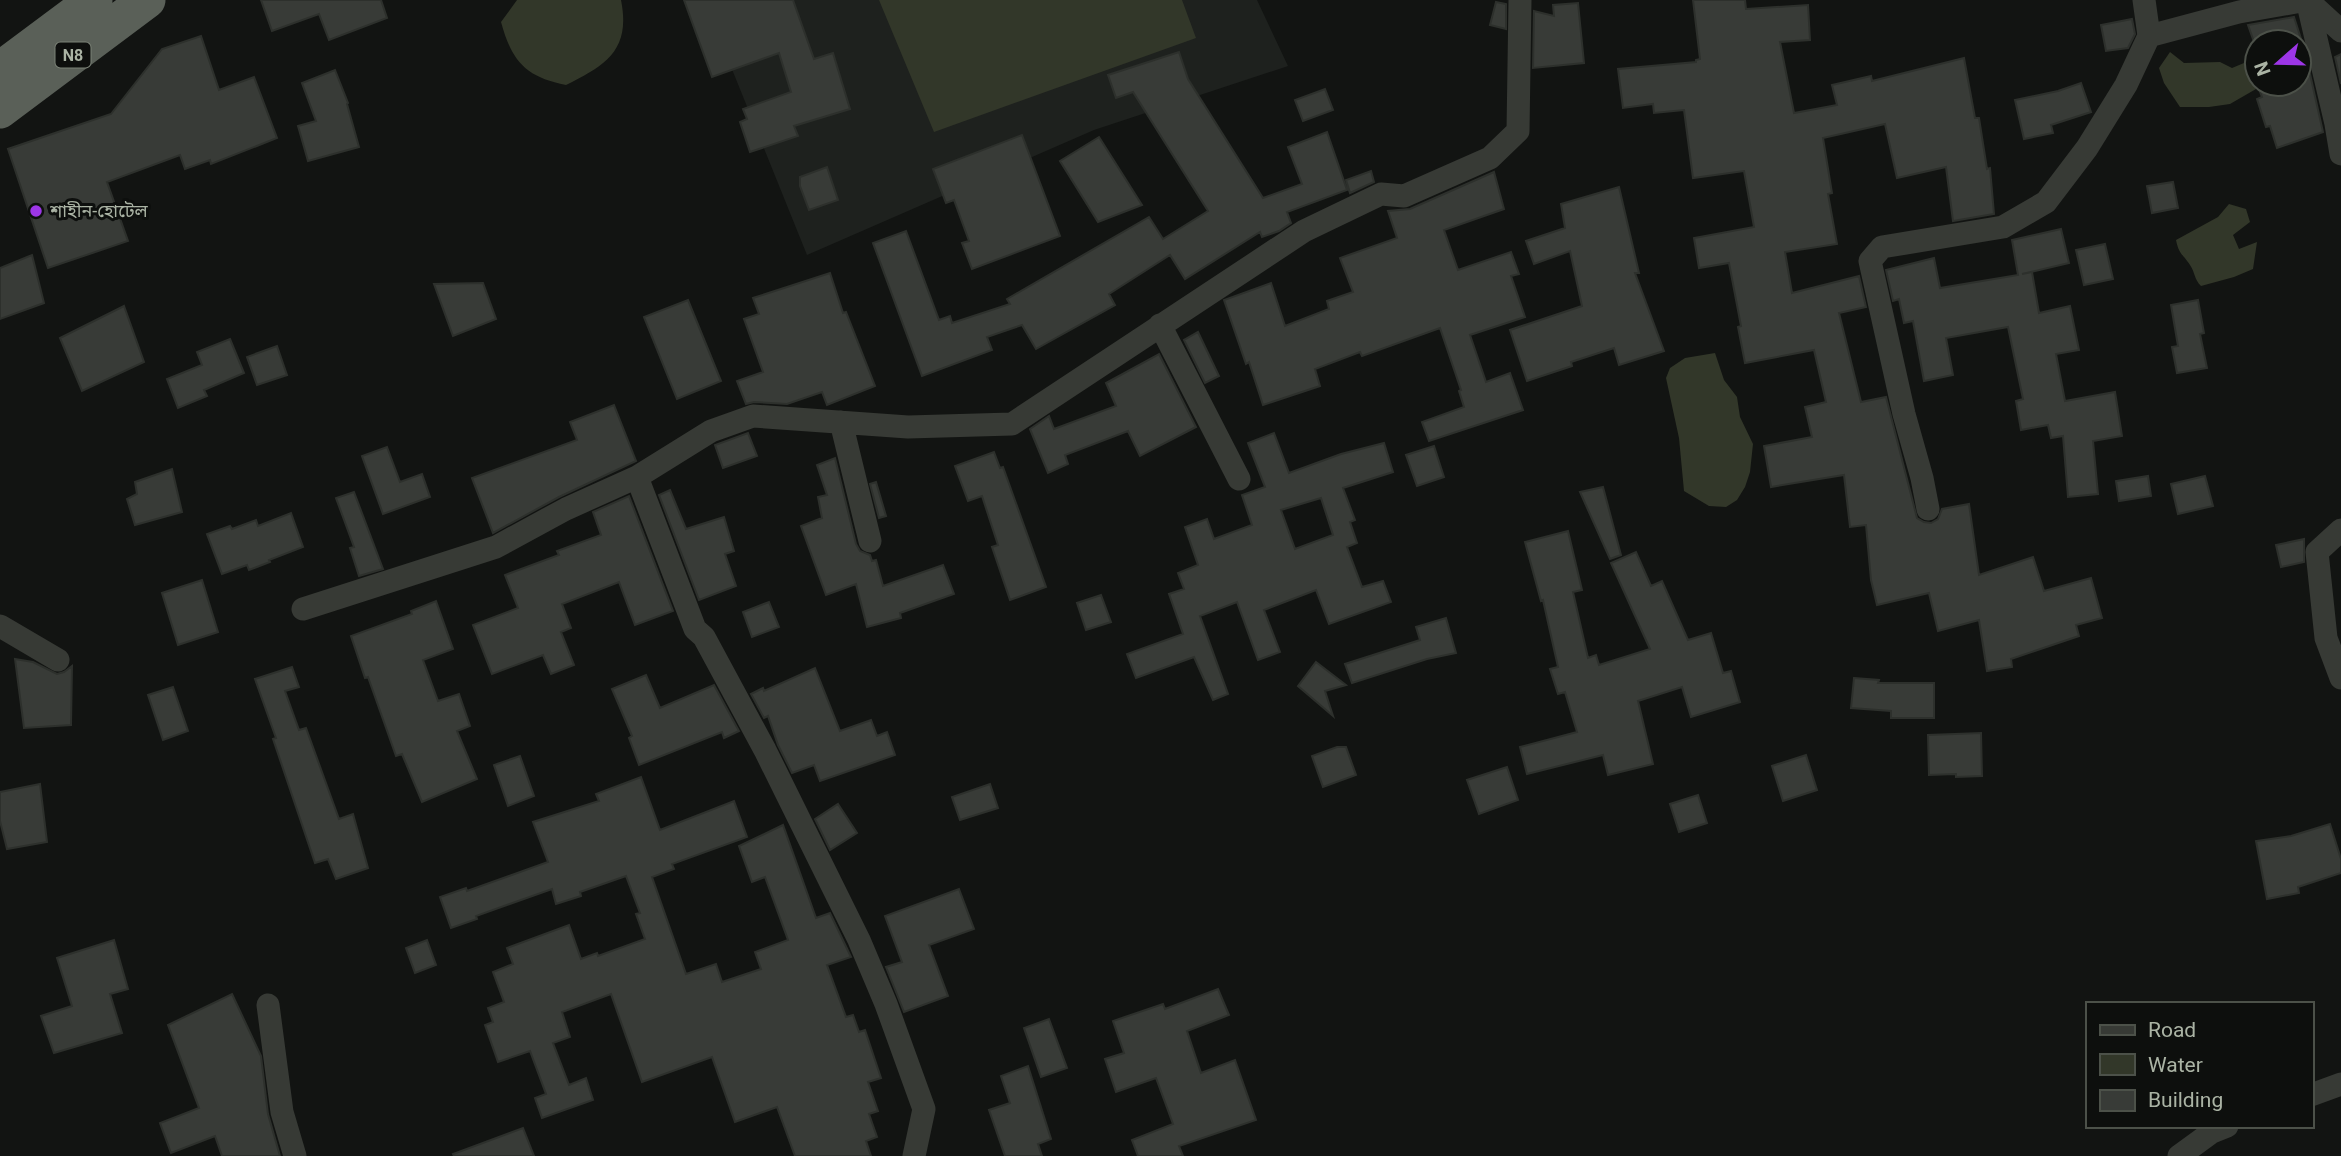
<svg xmlns="http://www.w3.org/2000/svg" width="2341" height="1156" viewBox="0 0 2341 1156" font-family="Roboto,'Noto Sans Bengali',sans-serif">
  <style>
    .built { fill: #1e211e }
    .water { fill: #323729 }
    .building { fill: #383b37; stroke: #2d302c; stroke-width: 2; fill-rule: evenodd }
    .lines { fill: none; stroke-linecap: round; stroke-linejoin: round }
    .minor { stroke: #373a35; stroke-width: 23 }
    .trunk { stroke: #5a6058; stroke-width: 37 }
    .poi-dot { fill: #9d36e7; stroke: #0d0f0d; stroke-width: 2.5 }
    .labels { text-anchor: middle; stroke-width: 6; stroke-linejoin: round; paint-order: stroke }
    .shield { fill: #0d0f0d; stroke: #7b8277; stroke-width: 2 }
    .shield-label { font-size: 16px; font-weight: bold; fill: #aab3a4 }
    .poi-label { font-size: 18px; fill: #aab3a4; stroke: #0d0f0d; text-anchor: start }
  </style>
  <rect width="100%" height="100%" fill="#121412"/>
  <path class="built" d="M704,0H1257L1288,66L1094,130L807,255Z"/>
  <path class="water" d="M517,0H621C631,50 606,65 566,85C526,77 512,62 501,22Z
    M879,0H1182L1196,38L934,132Z
    M2170,52L2184,63L2220,62L2232,68L2244,63L2251,74L2256,89L2230,104L2209,107H2180L2164,83L2159,68Z
    M2229,204L2246,209L2250,222L2233,235L2239,249L2257,242L2253,269L2234,277L2201,286C2194,279 2195,272 2190,265C2183,254 2179,255 2176,240L2218,217Z
    M1715,353L1724,380L1737,397L1740,417L1753,444L1750,472L1745,487L1737,500L1726,507L1709,506L1684,491L1679,438L1666,378L1670,368L1685,358Z"/>
  <path class="building" d="M261,0H381L387,18L329,40L319,14L272,31Z
    M684,0H793L814,59L833,53L850,109L794,126L798,136L750,152L740,122L747,119L743,109L791,92L779,53L712,77Z
    M1693,0H1745L1746,9L1808,5L1810,40L1780,42L1794,113L1837,105L1832,85L1871,76L1872,81L1964,58L1975,118H1979L1987,169L1990,168L1994,214L1953,221L1946,167L1897,178L1885,124L1823,138L1832,193L1828,194L1837,244L1785,252L1792,293L1859,276L1866,307L1839,313L1861,402L1886,397L1917,518L1924,522L1931,523L1938,519L1942,509L1969,504L1979,575L2033,557L2044,591L2091,578L2102,618L2076,625L2079,636L2011,659L2012,667L1987,671L1979,620L1938,631L1929,593L1877,605L1871,580L1866,525L1850,527L1844,475L1771,487L1764,446L1812,437L1805,407L1826,402L1814,350L1745,363L1738,327L1741,326L1729,263L1699,268L1694,238L1754,227L1744,171L1693,178L1684,110L1654,113L1653,104L1623,108L1618,69L1696,62V60L1700,59Z
    M1496,2L1506,4V29L1490,25Z
    M1578,3L1584,63L1533,68L1534,11L1554,16L1553,5Z
    M2294,17L2302,42H2254L2248,25Z
    M2132,19L2135,34L2128,48L2106,51L2101,25Z
    M201,36L219,90L254,77L277,138L211,164L210,160L185,169L180,155L107,182L128,241L48,268L8,149L111,114L162,49Z
    M1179,52L1188,79L1263,198L1302,184L1288,147L1327,132L1347,190L1287,212L1291,223L1279,231L1262,237L1260,232L1185,279L1170,255L1109,294L1115,305L1036,349L1022,325L987,337L992,350L922,376L873,243L906,231L939,320L950,316L952,323L1010,304L1007,299L1149,217L1163,239L1208,211L1133,92L1116,98L1108,75Z
    M2341,54V84L2335,57Z
    M2308,65L2323,132L2277,148L2270,126L2266,127L2257,99L2262,97L2257,84H2299V68Z
    M335,70L348,103L347,104L359,147L308,161L298,126L316,121L302,83Z
    M2081,83L2091,112L2051,125L2053,133L2024,139L2015,100L2058,91Z
    M1325,89L1333,110L1303,121L1295,100Z
    M1022,135L1060,236L972,269L962,243L969,241L954,200L946,203L933,169Z
    M1099,137L1142,205L1098,222L1060,161Z
    M827,167L838,200L809,210L800,186V177Z
    M1371,171L1374,182L1350,193L1346,180Z
    M1494,172L1504,209L1444,230L1458,270L1511,252L1519,274L1511,276L1525,317L1470,335L1486,382L1510,373L1523,410L1429,441L1422,422L1464,407L1459,391L1461,390L1440,328L1362,356L1360,352L1315,369L1320,386L1263,405L1249,362L1246,364L1224,300L1271,283L1285,326L1329,309L1327,301L1353,292L1340,258L1397,238L1388,211L1410,209Z
    M2173,182L2178,208L2152,213L2147,186Z
    M1619,187L1639,273H1635L1664,351L1619,365L1614,348L1571,362L1572,366L1527,381L1510,330L1582,306L1570,251L1534,264L1526,241L1565,228L1561,204Z
    M2061,229L2069,263L2022,274L2032,272L2039,313L2070,306L2079,350L2056,354L2065,401L2115,392L2122,436L2093,441L2098,494L2068,497L2063,436L2051,438L2048,425L2021,430L2016,401L2023,399L2008,327L1946,338L1953,375L1924,381L1913,321L1904,323L1899,299L1893,301L1886,270L1934,258L1940,288L2018,275L2012,240Z
    M2105,244L2113,279L2084,285L2076,250Z
    M32,255L44,303L0,319V268Z
    M830,273L843,313L846,312L875,386L827,405L822,392L787,404L754,402L746,404L737,381L763,372L744,319L759,314L753,298Z
    M483,283L496,319L453,336L434,284Z
    M688,300L721,381L677,399L644,317Z
    M2198,300L2204,333L2200,334L2207,368L2177,373L2172,347L2178,346L2171,305Z
    M124,306L144,362L82,391L60,338Z
    M1198,332L1219,376L1205,383L1184,340Z
    M230,339L244,373L204,390L207,396L178,408L167,379L202,365L197,352Z
    M277,346L287,375L257,385L247,357Z
    M1159,354L1196,427L1140,456L1128,431L1065,455L1068,464L1048,473L1030,429L1049,416L1054,429L1116,406L1106,383Z
    M614,405L636,461L559,497L493,533L472,478L577,440L570,422Z
    M748,433L757,456L723,468L715,445Z
    M1274,433L1289,473L1341,454L1384,443L1393,472L1343,488L1355,520L1350,522L1357,543L1347,547L1362,587L1383,581L1391,602L1329,624L1316,590L1264,610L1280,652L1258,660L1237,602L1200,616L1228,694L1213,700L1194,657L1136,678L1127,654L1183,634L1169,594L1184,589L1178,573L1198,565L1185,527L1207,519L1214,539L1252,525L1242,495L1265,487L1248,443ZM1321,498L1333,535L1295,549L1281,510Z
    M1434,446L1444,477L1417,486L1406,455Z
    M387,447L400,482L422,474L430,497L383,514L362,456Z
    M994,452L1000,468L1003,467L1046,587L1010,600L992,547L998,545L982,496L968,501L955,466Z
    M835,458L856,544L860,551L870,555L872,561L876,560L883,586L943,565L954,594L900,613L901,618L867,627L856,584L826,595L801,526L822,518L818,497L827,495L817,465Z
    M172,469L182,512L135,525L127,499L137,494L135,482Z
    M2148,476L2151,496L2119,501L2116,481Z
    M2205,476L2213,506L2178,514L2171,484Z
    M876,482L886,516L879,518L870,484Z
    M1603,487L1621,555L1610,559L1580,492Z
    M670,490L686,529L724,517L734,551L725,554L736,586L699,600L659,495Z
    M354,492L383,569L359,576L350,548L354,547L336,498Z
    M629,496L673,611L635,625L619,582L562,604L571,628L561,632L574,665L551,674L543,655L492,674L473,625L518,608L505,575L559,555L557,551L601,535L593,512Z
    M291,513L303,547L269,560L270,562L249,570L247,565L222,574L207,534L230,526L232,529L256,520L258,526Z
    M1568,531L1582,590L1573,592L1588,658L1596,655L1599,665L1650,649L1611,563L1636,552L1651,586L1662,581L1688,640L1711,633L1723,673L1731,671L1740,702L1691,717L1682,687L1638,701L1653,764L1608,775L1603,755L1527,774L1520,747L1577,732L1565,692L1558,694L1550,669L1558,667L1543,600L1541,601L1525,542Z
    M2304,539V562L2281,567L2276,545Z
    M202,580L218,632L178,645L162,593Z
    M1101,595L1111,622L1086,630L1077,603Z
    M436,601L453,649L423,660L438,701L459,694L470,726L457,731L477,779L422,802L402,754L396,756L368,677L365,678L351,636L412,614L411,611Z
    M769,602L779,627L752,637L743,612Z
    M1446,618L1456,653L1427,659L1352,683L1345,664L1420,640L1416,627Z
    M15,659L33,662L57,674L64,672L72,666L71,725L24,728Z
    M1316,662L1346,685L1325,691L1333,716L1298,686Z
    M292,667L299,687L285,691L299,730L306,728L339,819L353,814L368,868L336,879L328,859L315,863L273,739L276,738L255,679Z
    M815,668L840,731L871,720L877,736L887,732L895,755L820,781L814,765L792,773L778,745L768,716L764,718L751,694L763,688L764,691Z
    M646,675L660,708L714,685L739,731L724,738L722,732L639,765L629,738L632,736L612,689Z
    M1854,678L1879,680L1878,683H1934V718H1891V711L1851,708Z
    M173,687L188,731L163,740L148,695Z
    M1981,733L1982,776L1956,777V774L1929,775L1928,735Z
    M1337,747H1346L1356,775L1323,787L1312,756Z
    M1806,755L1817,790L1783,801L1772,766Z
    M520,756L534,796L508,806L494,765Z
    M1507,767L1518,800L1479,814L1467,780Z
    M641,777L660,830L734,801L747,837L672,864L674,869L652,877L686,974L716,964L722,982L761,969L755,952L788,940L765,877L752,882L739,846L783,825L816,918L830,913L851,957L827,965L846,1017L853,1015L859,1032L865,1030L881,1078L868,1082L878,1111L869,1114L877,1137L866,1141L871,1156H795L777,1107L735,1122L712,1057L642,1082L611,994L562,1012L570,1037L553,1043L569,1085L586,1078L593,1100L542,1118L535,1098L546,1094L530,1051L498,1062L485,1025L493,1022L488,1008L504,1002L493,972L513,964L507,948L569,925L581,959L597,953L598,956L645,939L636,914L640,913L626,876L580,892L581,896L556,904L552,889L476,916L477,919L451,928L440,897L466,888L467,891L548,862L533,822L599,801L596,794Z
    M40,784L47,842L7,849L0,821V792Z
    M990,784L998,808L960,820L952,797Z
    M1698,795L1707,823L1679,832L1670,804Z
    M838,804L857,833L830,850L815,819Z
    M2330,824L2341,859V873L2298,887L2299,893L2267,899L2256,841L2291,836Z
    M959,889L974,929L929,945L948,996L904,1012L886,967L902,962L885,916Z
    M114,940L128,989L110,994L122,1033L54,1053L41,1016L72,1006L57,958Z
    M427,940L436,965L415,973L406,948Z
    M1218,989L1229,1015L1187,1031L1201,1073L1235,1060L1256,1120L1179,1146L1183,1156H1138L1132,1140L1173,1124L1156,1078L1116,1092L1105,1059L1124,1053L1113,1021L1163,1004L1165,1009Z
    M232,994L261,1056L268,1114L280,1156H222L215,1136L171,1153L160,1123L199,1108L168,1025Z
    M1049,1019L1067,1068L1041,1077L1024,1028Z
    M1028,1066L1051,1139L1038,1144L1042,1156H1005L989,1110L1010,1103L1001,1076Z
    M523,1128L534,1156H454L453,1154Z"/>
  <g class="lines">
    <path class="minor" d="M2144,0L2149,36
      M2307,0L2336,124L2341,154
      M1160,325L1239,479
      M841,422L870,541
      M1928,509L1922,478L1904,414L1870,261L1882,247L2003,227L2046,202L2087,148L2126,85L2149,36L2239,12L2307,0L2341,31
      M2341,530L2317,552L2326,638L2341,678
      M303,609L496,547L566,509L637,477
      M0,626L58,660
      M268,1005L282,1112L295,1156
      M2311,1095L2341,1084
      M914,1156L924,1109L886,1004L859,940L765,750L704,637L695,629L637,477L711,431L753,416L908,427L1012,424L1304,231L1381,194L1404,196L1490,158L1518,131L1520,0
      M2179,1156L2212,1132L2227,1126"/>
    <path class="trunk" d="M0,70L94,0
      M0,110L147,0"/>
  </g>
  <circle class="poi-dot" cx="36" cy="211" r="7"/>
  <g class="labels">
    <rect class="shield" x="55.5" y="42.5" width="35" height="25" rx="5"/>
    <g class="shield-label">
      <text x="73" y="61">N8</text>
    </g>
    <g class="poi-label">
      <text x="50" y="217">শাহীন-হোটেল</text>
    </g>
  </g>
  <rect x="2086" y="1002" width="228" height="126" fill="#0d0f0d" stroke="#4c5149" stroke-width="2"/>
  <rect x="2100" y="1025" width="35" height="10" fill="#373a35" stroke="#4c5149" stroke-width="2"/>
  <text x="2148" y="1037" font-size="21" fill="#aab3a4">Road</text>
  <rect x="2100" y="1054" width="35" height="21" fill="#323729" stroke="#4c5149" stroke-width="2"/>
  <text x="2148" y="1072" font-size="21" fill="#aab3a4">Water</text>
  <rect x="2100" y="1090" width="35" height="21" fill="#383b37" stroke="#4c5149" stroke-width="2"/>
  <text x="2148" y="1107" font-size="21" fill="#aab3a4">Building</text>
  <g transform="translate(2278 63) rotate(250)"><circle r="33" fill="#0d0f0d" stroke="#4c5149" stroke-width="2"/>
  <path d="M0-5L12 26L0 18L-12 26Z" fill="#9d36e7"/>
  <text y="-10" font-size="19" font-weight="bold" text-anchor="middle" fill="#aab3a4">N</text>
  </g>
</svg>
